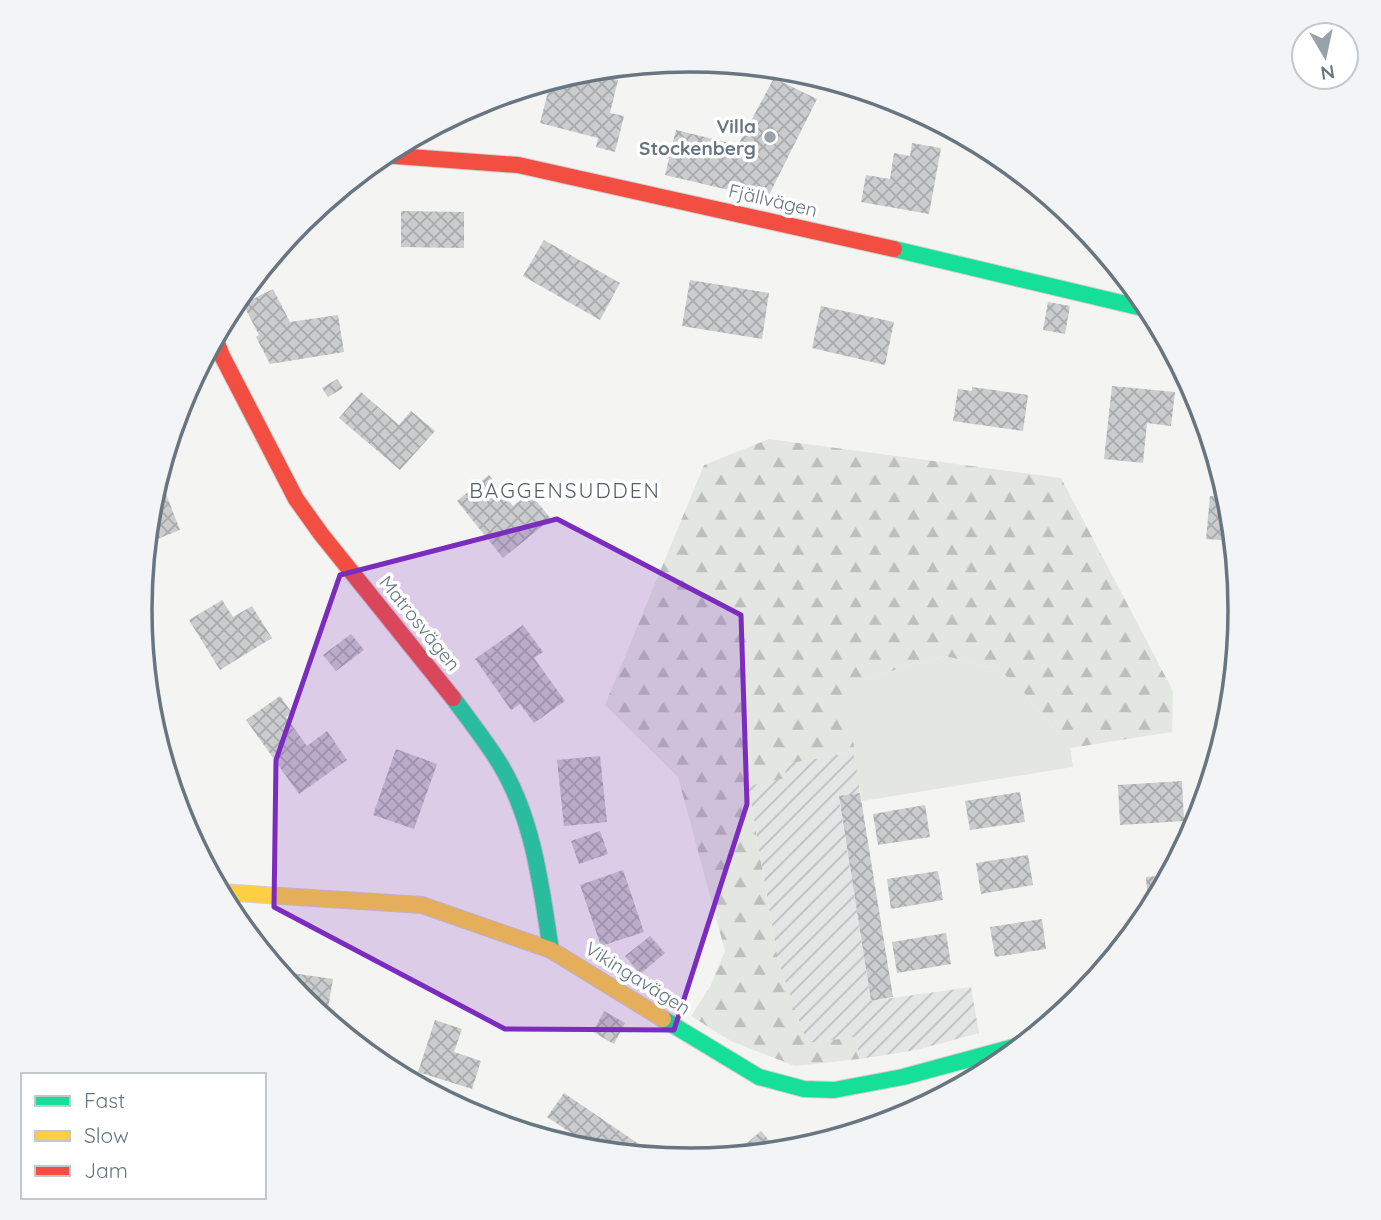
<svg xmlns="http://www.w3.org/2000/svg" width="1381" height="1220" viewBox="0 0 1381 1220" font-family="Quicksand,sans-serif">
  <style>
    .industrial { fill: url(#industrial-furrows) }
    .grass { fill: #e4e6e1 }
    .forest { fill: url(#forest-firs) }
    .building { fill: url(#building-cross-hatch) }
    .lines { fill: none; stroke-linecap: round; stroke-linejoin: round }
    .fast-casing { stroke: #d1d1d1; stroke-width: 18 }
    .slow-casing { stroke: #d1d1d1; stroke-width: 18 }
    .jam-casing { stroke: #d1d1d1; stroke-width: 18 }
    .fast { stroke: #16e098; stroke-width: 16 }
    .slow { stroke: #ffcf43; stroke-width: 16 }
    .jam { stroke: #f24e42; stroke-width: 16 }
    .marked { fill: #7b2cbf; fill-opacity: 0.2; stroke: #7b2cbf; stroke-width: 5; stroke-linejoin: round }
    .poi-dot { fill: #98a2a8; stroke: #fff; stroke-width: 2.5 }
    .labels { text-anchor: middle; stroke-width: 7; stroke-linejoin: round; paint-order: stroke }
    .poi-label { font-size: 19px; font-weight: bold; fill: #677680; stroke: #fff; text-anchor: end }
    .street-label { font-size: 19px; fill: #677680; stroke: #fff }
    .neighbourhood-label { font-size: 21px; letter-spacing: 2px; fill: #545e66; stroke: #fff }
    .rim { fill: none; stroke: #677680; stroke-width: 3.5 }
  </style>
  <defs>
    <pattern id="industrial-furrows" width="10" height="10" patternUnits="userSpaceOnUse" patternTransform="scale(1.75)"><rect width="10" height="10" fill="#e4e5e5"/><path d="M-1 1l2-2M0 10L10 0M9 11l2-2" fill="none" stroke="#bdbebf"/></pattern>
    <pattern id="forest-firs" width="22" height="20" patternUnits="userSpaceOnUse" patternTransform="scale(1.75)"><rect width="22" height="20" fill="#e4e6e1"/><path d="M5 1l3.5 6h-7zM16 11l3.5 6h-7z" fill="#bdbfbc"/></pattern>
    <pattern id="building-cross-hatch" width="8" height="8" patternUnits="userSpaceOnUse" patternTransform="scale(1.75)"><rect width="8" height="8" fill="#cbcccd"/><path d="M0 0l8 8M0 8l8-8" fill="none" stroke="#a9aaac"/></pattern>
  </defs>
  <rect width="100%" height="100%" fill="#f4f4f3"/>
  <path class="industrial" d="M855,752L860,793L839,797L871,1001L971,987L979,1033L916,1050L859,1059L856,1037L807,1043L778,961L748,785L786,778L784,764Z"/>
  <path class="grass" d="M945,656L999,669L1025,694L1070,748L1073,767L862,801L842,690L867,678Z"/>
  <path class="forest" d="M769,439L1061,478L1173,691L1172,732L1070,748L1025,694L999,669L945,656L867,678L843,690L855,752L785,764L786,778L748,786L778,961L807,1043L856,1037L859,1059L795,1066L731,1041L691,1016L710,987L725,951L678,777L605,705L704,465Z"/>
  <path class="building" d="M581,71L618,80L610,113L624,116L615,152L596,147L598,138L540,123L551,80Z
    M774,78L817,99L767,199L665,175L676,130L738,145Z
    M912,143L941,148L929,214L861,202L866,175L890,179L894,153L910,156Z
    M401,211L464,212V248L401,247Z
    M544,240L620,283L600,320L523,276Z
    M690,280L769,293L762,339L682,326Z
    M273,289L290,322L338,315L344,352L270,364L256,337L259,335L243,304Z
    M1048,302L1070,306L1065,334L1043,330Z
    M821,306L894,322L885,365L812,348Z
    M337,379L343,388L328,397L322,388Z
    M1112,386L1175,392L1171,426L1147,423L1143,463L1104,459Z
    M972,387L1028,395L1023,431L953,421L958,389L972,391Z
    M361,392L399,425L411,411L435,431L400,470L339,418Z
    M489,475L513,506L530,493L551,519L503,558L457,501Z
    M159,476L180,530L147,543L151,502Z
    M1210,496L1229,497L1234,541L1206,539Z
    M222,600L233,617L252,606L272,638L220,670L189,620Z
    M523,625L543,652L534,658L565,701L534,723L520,704L511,710L475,659Z
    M351,634L364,650L336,671L323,655Z
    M280,696L292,713L286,717L307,746L327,731L347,760L299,794L246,720Z
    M396,749L437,764L414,829L373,815Z
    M600,756L607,822L564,826L557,760Z
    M1182,781L1184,821L1120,825L1118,785Z
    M1020,792L1025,822L970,830L965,801Z
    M860,793L893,997L871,1001L839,796Z
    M925,805L930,837L878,845L873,814Z
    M600,831L608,854L579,864L571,841Z
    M1028,855L1033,885L981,894L976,863Z
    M623,870L644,932L601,946L580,885Z
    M938,871L943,900L891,909L887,879Z
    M1170,875L1149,915L1146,877Z
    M1042,919L1046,949L995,957L990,927Z
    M946,933L951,964L897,973L892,942Z
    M650,936L665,953L640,974L625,956Z
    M278,971L333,979L326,1020L301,999Z
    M604,1011L625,1023L614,1044L593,1032Z
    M435,1020L462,1029L454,1052L481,1061L472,1089L418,1072Z
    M564,1093L652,1153L650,1156L598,1151L547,1117Z
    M761,1131L779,1152L747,1155L741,1148Z"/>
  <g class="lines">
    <g class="fast-casing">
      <path id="fast" d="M894,249L1151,310
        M453,698C469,720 486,741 500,764C534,820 541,887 551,950
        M663,1019L759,1077L804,1089L834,1090L903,1077L1025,1044"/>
    </g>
    <g class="slow-casing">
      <path id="slow" d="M220,892L422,905L551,950L663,1019"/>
    </g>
    <g class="jam-casing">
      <path id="jam" d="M382,155L518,165L894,249
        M215,338L222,356L296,499L321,534L453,698"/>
    </g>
    <use href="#fast" class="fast"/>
    <use href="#slow" class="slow"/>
    <use href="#jam" class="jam"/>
  </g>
  <path class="marked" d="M557,519L741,615L747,804L674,1030L505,1029L274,907L276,760L340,575Z"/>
  <circle class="poi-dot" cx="770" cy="137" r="7"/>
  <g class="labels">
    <g class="poi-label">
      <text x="756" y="133">Villa<tspan x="756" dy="22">Stockenberg</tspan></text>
    </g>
    <g class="street-label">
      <text transform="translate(773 200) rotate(13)" y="7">Fjällvägen</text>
      <text transform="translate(420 623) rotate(51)" y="7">Matrosvägen</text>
      <text transform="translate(638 978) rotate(32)" y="7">Vikingavägen</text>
    </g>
    <g class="neighbourhood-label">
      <text x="565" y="498">BAGGENSUDDEN</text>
    </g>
  </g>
  <path d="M0 0H1381V1220H0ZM152 610a538 538 0 1 1 1076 0a538 538 0 1 1-1076 0Z" fill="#f3f4f5" fill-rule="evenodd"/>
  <path class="rim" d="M152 610a538 538 0 1 1 1076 0a538 538 0 1 1-1076 0Z"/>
  <rect x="21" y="1073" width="245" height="126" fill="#ffffff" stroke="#c2c8cc" stroke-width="2"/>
  <rect x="35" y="1096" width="35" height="10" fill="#16e098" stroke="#c2c8cc" stroke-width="2"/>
  <text x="84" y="1108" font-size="21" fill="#677680">Fast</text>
  <rect x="35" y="1131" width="35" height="10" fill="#ffcf43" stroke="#c2c8cc" stroke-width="2"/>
  <text x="84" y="1143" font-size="21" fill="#677680">Slow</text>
  <rect x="35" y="1166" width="35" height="10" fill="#f24e42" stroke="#c2c8cc" stroke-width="2"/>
  <text x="84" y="1178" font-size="21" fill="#677680">Jam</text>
  <g transform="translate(1325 56) rotate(171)"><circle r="33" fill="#ffffff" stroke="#c2c8cc" stroke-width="2"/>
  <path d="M0-5L12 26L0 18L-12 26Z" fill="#98a2a8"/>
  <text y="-10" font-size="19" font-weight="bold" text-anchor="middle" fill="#677680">N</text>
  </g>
</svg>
